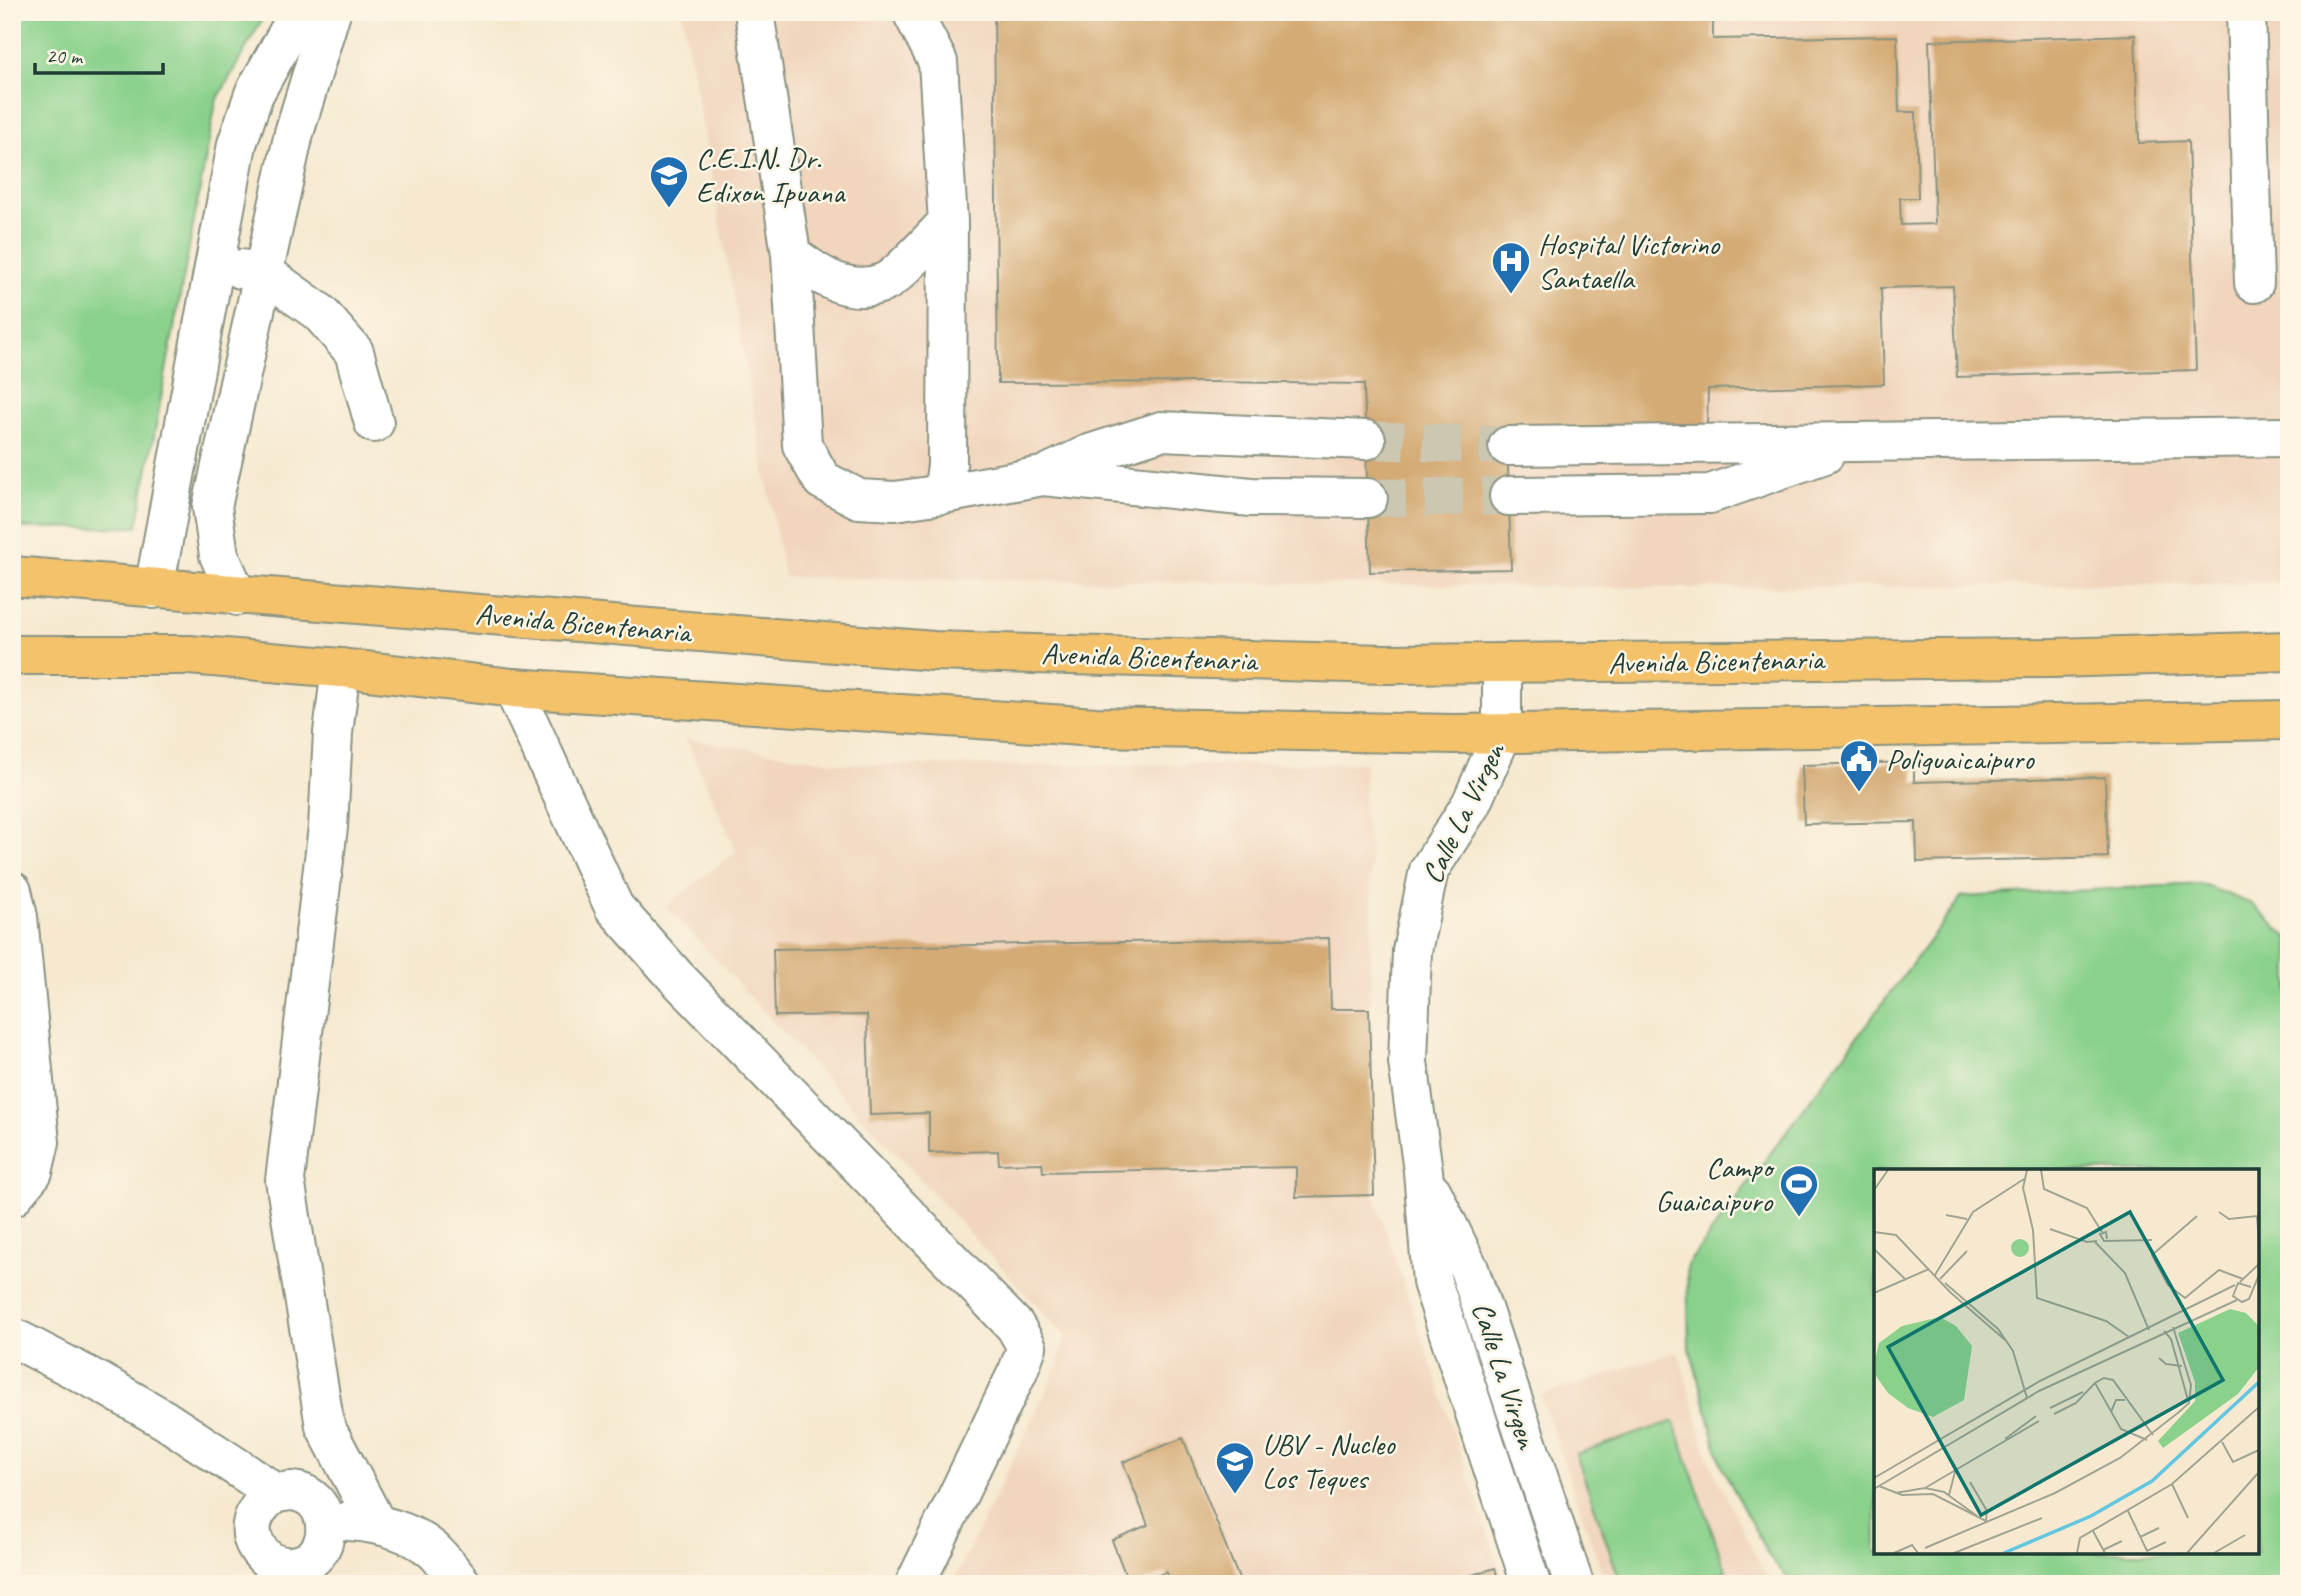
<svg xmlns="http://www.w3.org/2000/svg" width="2301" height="1596" viewBox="0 0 2301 1596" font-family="Caveat,sans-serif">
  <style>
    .built { fill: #f1d5bd }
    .green { fill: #8ad18c; stroke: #548760; stroke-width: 2; fill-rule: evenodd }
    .building { fill: #d4aa75 }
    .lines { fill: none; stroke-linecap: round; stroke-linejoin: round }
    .minor-tunnel { stroke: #cbc7b1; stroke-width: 38; stroke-dasharray: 38 19; stroke-linecap: butt }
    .minor-casing { stroke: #8a9382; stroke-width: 42 }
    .major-casing { stroke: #8a9382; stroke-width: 42 }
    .minor { stroke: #fff; stroke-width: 38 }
    .major { stroke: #f4c26a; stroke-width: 38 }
    .labels { text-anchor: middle; stroke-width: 5; stroke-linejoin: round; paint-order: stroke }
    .poi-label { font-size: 30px; fill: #1f3d34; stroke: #fcf5e5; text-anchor: start }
    .street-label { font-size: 30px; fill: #1f3d34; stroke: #fcf5e5 }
    .inset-river { fill: none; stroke: #63c6e1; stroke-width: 3.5 }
    .inset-road { fill: none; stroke: #a0a492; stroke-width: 2 }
    .view { fill: #0f766e; fill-opacity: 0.15; stroke: #0f766e; stroke-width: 3.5 }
    .inset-edge { fill: none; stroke: #1f3d34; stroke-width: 3.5 }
  </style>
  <rect width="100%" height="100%" fill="#fcf5e5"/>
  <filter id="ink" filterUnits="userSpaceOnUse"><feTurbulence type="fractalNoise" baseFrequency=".0143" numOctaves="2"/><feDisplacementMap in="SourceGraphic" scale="14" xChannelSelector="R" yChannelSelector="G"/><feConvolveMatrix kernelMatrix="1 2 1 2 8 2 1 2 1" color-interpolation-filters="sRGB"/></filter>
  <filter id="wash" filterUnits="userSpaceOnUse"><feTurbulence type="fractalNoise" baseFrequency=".00686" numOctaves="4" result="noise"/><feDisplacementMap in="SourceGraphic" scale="28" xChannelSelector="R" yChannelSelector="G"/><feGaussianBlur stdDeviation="1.57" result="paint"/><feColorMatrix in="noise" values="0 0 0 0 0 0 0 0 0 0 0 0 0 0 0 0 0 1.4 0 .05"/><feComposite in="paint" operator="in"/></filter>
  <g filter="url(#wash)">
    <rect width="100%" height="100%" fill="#f6e9d0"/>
    <path class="built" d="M682,12H2289V583L1691,588L784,577Z
      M686,739L846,764L1029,766L1365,763L1364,814L1370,848L1372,915L1369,1009L1374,1195L1505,1584H952L1053,1377L1066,1337L666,906L736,851Z
      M1678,1351L1709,1461L1764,1572L1778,1584H1606L1541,1396Z"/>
    <path class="green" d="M12,12H266L216,102L137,527L12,528Z
      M2201,884L2252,904L2289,939V1584H1793L1768,1555L1722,1467L1689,1345L1687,1265L1962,897ZM1876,1171H2257V1552H1876Z
      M1674,1421L1726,1571L1689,1584H1621L1576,1454Z"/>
    <g id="blocks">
      <path class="building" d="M994,12H1713V39L1897,36L1899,112H1916L1918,198H1900L1901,225L1935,224L1929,41L2135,35L2139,143L2188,141L2196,370L1957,377L1953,286L1881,288L1884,384L1708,389L1707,429L1507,433L1511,569L1370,572L1364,384L1213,382L998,383Z
        M1914,762V782L2105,777L2108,857L1917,862L1916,822L1804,824L1802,765Z
        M1329,938L1331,1009H1369L1374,1195L1296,1197V1167L1043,1172L1042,1163L999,1164L998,1151L929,1153V1113L870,1115L867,1015L775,1016L773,949Z
        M1183,1438L1241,1584H1170L1166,1572L1137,1584H1129L1112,1540L1148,1525L1123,1462Z
        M1495,1568L1500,1584H1447L1446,1583Z"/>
    </g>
  </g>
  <g filter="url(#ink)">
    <use href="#blocks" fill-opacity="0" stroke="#8a9382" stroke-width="2"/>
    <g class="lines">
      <path class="minor-tunnel" d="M1366,440L1508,446
        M1368,498L1509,496"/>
      <g class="minor-casing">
        <path id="minor" d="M754,12L791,254L802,445L822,480L859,499L895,501L943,494L947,465L948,222L938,62L912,12
          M2246,12L2254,283
          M791,254C818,275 849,297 885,282C897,277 936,234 948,222
          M241,269L263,272L320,313L354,352L374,423
          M1508,446L2289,437
          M1043,476L1251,497L1368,498
          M943,494L1043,476L1089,454L1161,431L1366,440
          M1509,496L1710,494L1825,454
          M154,589L237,144L254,94L295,20L303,12
          M237,596L219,555L212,507L294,133L331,12
          M1502,663V734L1471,804L1429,870L1412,951L1408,1062L1423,1171L1432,1282L1531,1584
          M341,668L333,733L328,827L285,1180L325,1426L376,1523
          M513,688L614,907L677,978L1015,1326L1027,1347L1018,1371L915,1584
          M12,891L18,917L40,1142L33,1172L12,1197
          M1432,1192L1469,1269L1574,1584
          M12,1337L101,1383L165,1420L276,1493C280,1493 287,1491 291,1491C336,1494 337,1562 292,1566C282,1567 270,1563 263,1555C242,1533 252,1508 276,1493
          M349,1521C378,1523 410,1531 433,1550C444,1560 453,1573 462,1584"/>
      </g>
      <g class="major-casing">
        <path id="major" d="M12,576L934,651L1384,664L2054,658L2289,651
          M12,655H189L341,668L513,688L1096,727L1455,734L2289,720"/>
      </g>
      <use href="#minor" class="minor"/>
      <use href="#major" class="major"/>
    </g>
  </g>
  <defs>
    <g id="school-pin" transform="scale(2.0125)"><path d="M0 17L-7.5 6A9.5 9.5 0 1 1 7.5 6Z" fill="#1f6fb2" stroke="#fcf5e5"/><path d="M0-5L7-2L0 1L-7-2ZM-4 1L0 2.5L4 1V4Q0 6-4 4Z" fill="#fff"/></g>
    <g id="hospital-pin" transform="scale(2.0125)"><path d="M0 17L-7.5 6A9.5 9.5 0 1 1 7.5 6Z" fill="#1f6fb2" stroke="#fcf5e5"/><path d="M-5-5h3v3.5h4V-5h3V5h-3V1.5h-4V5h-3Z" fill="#fff"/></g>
    <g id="civic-pin" transform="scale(2.0125)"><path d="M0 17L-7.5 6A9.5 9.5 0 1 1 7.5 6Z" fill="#1f6fb2" stroke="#fcf5e5"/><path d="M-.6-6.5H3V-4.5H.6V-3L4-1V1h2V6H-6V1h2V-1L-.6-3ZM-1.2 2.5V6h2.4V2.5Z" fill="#fff"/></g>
    <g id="stadium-pin" transform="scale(2.0125)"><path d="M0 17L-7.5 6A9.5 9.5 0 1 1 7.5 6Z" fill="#1f6fb2" stroke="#fcf5e5"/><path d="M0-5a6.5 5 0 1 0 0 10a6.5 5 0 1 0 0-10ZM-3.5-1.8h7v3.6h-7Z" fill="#fff"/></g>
    <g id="university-pin" transform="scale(2.0125)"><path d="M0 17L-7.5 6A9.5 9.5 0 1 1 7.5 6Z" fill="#1f6fb2" stroke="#fcf5e5"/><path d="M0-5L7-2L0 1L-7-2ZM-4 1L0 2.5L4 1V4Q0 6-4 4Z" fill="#fff"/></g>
  </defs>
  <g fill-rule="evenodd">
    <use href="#school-pin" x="669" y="175"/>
    <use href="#hospital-pin" x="1511" y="261"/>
    <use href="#civic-pin" x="1859" y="759"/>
    <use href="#stadium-pin" x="1799" y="1184"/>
    <use href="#university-pin" x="1235" y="1461"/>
  </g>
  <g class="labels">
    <g class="poi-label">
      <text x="696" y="168">C.E.I.N. Dr.<tspan x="696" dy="34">Edixon Ipuana</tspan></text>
      <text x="1538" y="254">Hospital Victorino<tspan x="1538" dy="34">Santaella</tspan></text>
      <text x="1886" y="769">Poliguaicaipuro</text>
      <text x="1772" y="1177" text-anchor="end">Campo<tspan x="1772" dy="34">Guaicaipuro</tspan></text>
      <text x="1262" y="1454">UBV - Nucleo<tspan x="1262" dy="34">Los Teques</tspan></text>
    </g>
    <g class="street-label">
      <text transform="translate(583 623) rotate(5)" y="10">Avenida Bicentenaria</text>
      <text transform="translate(1149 657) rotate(2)" y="10">Avenida Bicentenaria</text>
      <text transform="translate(1716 661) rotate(-1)" y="10">Avenida Bicentenaria</text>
      <text transform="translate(1463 813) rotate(-64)" y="10">Calle La Virgen</text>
      <text transform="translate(1505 1375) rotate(72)" y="10">Calle La Virgen</text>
    </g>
  </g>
  <g transform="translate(1874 1169)">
    <rect width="385" height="385" fill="#f6e9d0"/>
    <path d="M137 79a9 9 0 1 1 18 0a9 9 0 1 1-18 0ZM356,140L372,144L385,157V198L364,225L289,279L284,272L321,232V213L304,164ZM66,148L82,157L98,177L90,231L59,248L34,239L14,224L2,207V187L5,174L28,157Z" fill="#8ad18c"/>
    <path class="inset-river" d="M130,384L217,347L278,312L385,213"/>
    <path class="inset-road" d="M153,1L149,19L159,61L163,129L232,152L255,168M167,1L170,20L213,39L228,63M0,21L14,1M345,43L355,50L383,47L385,74M72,46L93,50M323,47L278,86L294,116L311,129L345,101L369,110M176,60L213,73L223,72M0,63L22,66L76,123L131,171M233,70L232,63L226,65L230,72L278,71M221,73L251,104L275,161M0,80L32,111M61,106L99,43L150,10M66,110L93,82M366,113L385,95M71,114L124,160L139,182L153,229M377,118L364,114L359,127L368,133L375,130L385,106M0,124L55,100M290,162L297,170L314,231M285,189L292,195L308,197M176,239L209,223M237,243L242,231H251M180,245L202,234L221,214M131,270L162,247M273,271L247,260L221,214L230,209L239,211L279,266M348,273L359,293L385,281M0,309L166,212L361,116M96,313L113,342L112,352M298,315L314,349M5,317L28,326L59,325L114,353M51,319L165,252M0,320L165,222L363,131M21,324L51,319L70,323L103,347M75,326L82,299M254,342L273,382L292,373M219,362L231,384M266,368L285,359M51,379L181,324L246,289L305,243L315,234L317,216L299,158M229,381L248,372M20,384L38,376L44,384M80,384L168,349M203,384L206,369L298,315L385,238M313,384L385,303M340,384L371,366"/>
    <path class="view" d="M256,43L349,211L107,346L14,178Z"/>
    <rect width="385" height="385" class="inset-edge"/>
  </g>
  <rect width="2301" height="1596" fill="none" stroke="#fcf5e5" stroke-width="42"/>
  <path d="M35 63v10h128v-10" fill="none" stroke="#1f3d34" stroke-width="3.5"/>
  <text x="46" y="63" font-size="21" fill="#1f3d34" stroke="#fcf5e5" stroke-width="5" paint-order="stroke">20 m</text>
</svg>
